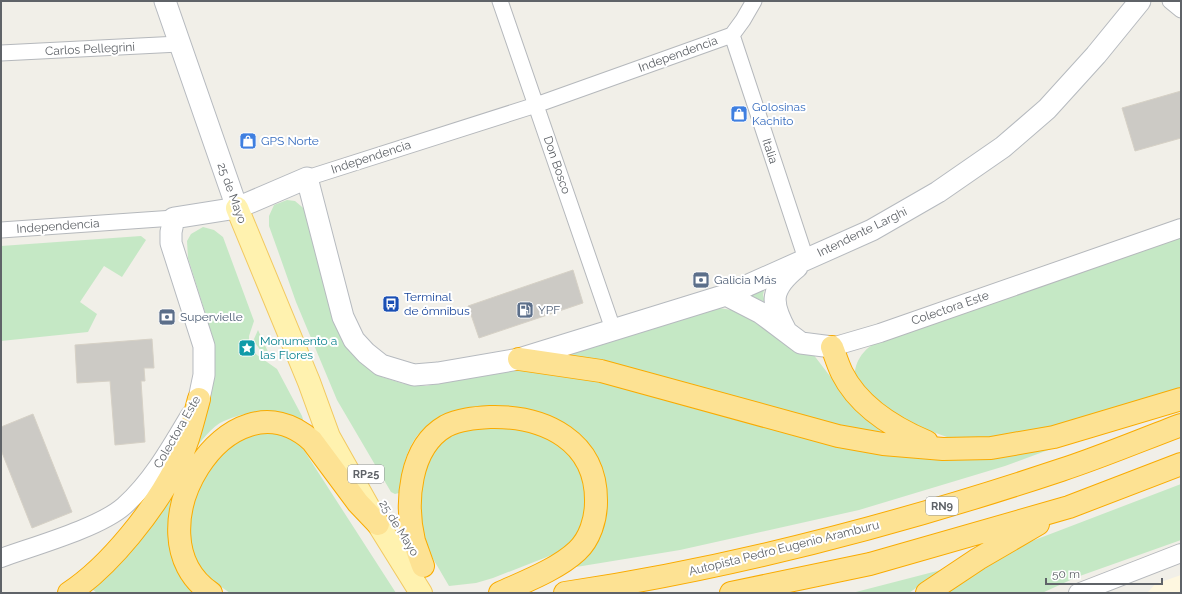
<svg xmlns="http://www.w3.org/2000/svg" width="1182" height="594" viewBox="0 0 1182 594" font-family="Raleway,sans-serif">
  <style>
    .commercial { fill: #fef7e0 }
    .green { fill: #c5e8c5 }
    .building { fill: #cccac5; stroke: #d6d1c6 }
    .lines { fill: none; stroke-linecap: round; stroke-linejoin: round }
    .minor-casing { stroke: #b5b8bc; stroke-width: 17 }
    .tertiary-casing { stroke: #b5b8bc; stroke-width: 20 }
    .secondary-casing { stroke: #b6babf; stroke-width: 23 }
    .primary-casing { stroke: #f2c960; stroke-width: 24 }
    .motorway-casing { stroke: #f9ab00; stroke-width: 24 }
    .minor { stroke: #fff; stroke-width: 15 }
    .tertiary { stroke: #fff; stroke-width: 18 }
    .secondary { stroke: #fff; stroke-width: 21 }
    .primary { stroke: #fff2af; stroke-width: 22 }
    .motorway { stroke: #fde293; stroke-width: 22 }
    .labels { text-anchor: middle; stroke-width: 4; stroke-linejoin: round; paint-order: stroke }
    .shield { fill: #fff; stroke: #8f9295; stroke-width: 1 }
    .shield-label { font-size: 11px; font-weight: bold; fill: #5f6368 }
    .street-label { font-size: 12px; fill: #5f6368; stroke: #fff }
    .shop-label { font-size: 12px; fill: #366cbe; stroke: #fff; text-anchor: start }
    .service-label { font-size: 12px; fill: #4e5e75; stroke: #fff; text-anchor: start }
    .transit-label { font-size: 12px; fill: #164399; stroke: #fff; text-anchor: start }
    .culture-label { font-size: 12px; fill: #0d838f; stroke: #fff; text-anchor: start }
  </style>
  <rect width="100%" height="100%" fill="#f1efe8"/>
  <path class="commercial" d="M1181,575V593H1146L1149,591L1155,584Z"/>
  <path class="green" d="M287,200L295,201L308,212L351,351L363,364L382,377L404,384L426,386L504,369L520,368L593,376L841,445L1094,433L1005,466L859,510L680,550L570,568L596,528C591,503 585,478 580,454C579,448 578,438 575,433C571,427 562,422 556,419C518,398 446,400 417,436C410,445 405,458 403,469C402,477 402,486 399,493L395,494L391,492L337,400L296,302L278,251L269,226V216L274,205Z
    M203,227L214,230L223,237L254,321L249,336V346L257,355L277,369L302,416L304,423C278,411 251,408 224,421C212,426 200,442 193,453C164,497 153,557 200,593H97L87,585L194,437L212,391L214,373L215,350L209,325L188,258L187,241L191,234Z
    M1181,232V388L1076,423L989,440L947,437L919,427L891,415L854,384C854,361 861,351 881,339Z
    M141,236L146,240L122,277L104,266L80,302L97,314L88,332L1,341V246Z
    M765,286L763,295L765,302L748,294Z
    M719,308L738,311L754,318L779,340L797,350L813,354L856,410L884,434L851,431L563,355Z
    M258,330L270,356C262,352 257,348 254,339Z
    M510,422L569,445L590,497L578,533L569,545L557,553L493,578L476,583L449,586L425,545L416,487L421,464L446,433Z
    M277,430L298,441L396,593H230L207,577L196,565L185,535L196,483L243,433Z
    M1181,484V540L1077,577L1042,593H935L1019,546Z
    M941,570L909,593H852Z"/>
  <path class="building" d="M1181,91V138L1135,151L1122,108Z
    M573,270L583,303L479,338L468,306Z
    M152,339L154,368H144L145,381H141L145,442L115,445L110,381L77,383L75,345Z
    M33,414L72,512L32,528L1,450V427Z"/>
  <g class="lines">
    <g class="minor-casing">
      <path id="minor" d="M500,1L613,329
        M1170,1L1181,10
        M732,35L806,259
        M732,35L743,20L754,1
        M1,53L179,44
        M307,178L536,105L732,35
        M1,230L174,218"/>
    </g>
    <g class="tertiary-casing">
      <path id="tertiary" d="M832,347L880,333L1181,228
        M1,558C34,546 99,528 124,506C152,481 171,447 190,415
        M1078,593L1181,553"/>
    </g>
    <g class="secondary-casing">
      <path id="secondary" d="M165,1L237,208
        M726,295L761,313L801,343L832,347
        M786,331C770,302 770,289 797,267
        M199,399L204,375V346L171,243V232L174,218L237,208L307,178L343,317L354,340L366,353L381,365L414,375L438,373L519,359L726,295L872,230L938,192L1003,147L1047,109L1096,55L1140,1"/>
    </g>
    <g class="primary-casing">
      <path id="primary" d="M237,208L309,382L329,437L378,524L421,593"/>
    </g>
    <g class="motorway-casing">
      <path id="motorway" d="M832,347C835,355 838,365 842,373C859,407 894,428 927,442
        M519,359L601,371L838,436L883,444L943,449L991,448L1054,437L1181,399
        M423,566C420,558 417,549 414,541C405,503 409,447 446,426C459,419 476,418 491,417C545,416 597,441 596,502C596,519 590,539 577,551C558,569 524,582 500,593
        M69,593C110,566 155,509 177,465C188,444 193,421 199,399
        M211,593C126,535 229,366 312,441L358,503L378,524
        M565,593C733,568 899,524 1061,470C1101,457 1141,440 1181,425
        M731,593L870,564L1069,507L1181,464
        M927,593L978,559L1038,524"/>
    </g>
    <use href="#minor" class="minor"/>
    <use href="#tertiary" class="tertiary"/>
    <use href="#secondary" class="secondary"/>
    <use href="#primary" class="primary"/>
    <use href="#motorway" class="motorway"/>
  </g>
  <defs>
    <g id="shop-square" transform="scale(0.9)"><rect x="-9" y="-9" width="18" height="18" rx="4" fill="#3f7fe0" stroke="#fff"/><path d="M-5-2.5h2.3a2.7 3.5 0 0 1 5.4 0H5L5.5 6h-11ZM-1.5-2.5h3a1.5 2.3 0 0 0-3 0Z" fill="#fff"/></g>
    <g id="bank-square" transform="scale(0.9)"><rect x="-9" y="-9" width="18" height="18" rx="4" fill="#5c6f8a" stroke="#fff"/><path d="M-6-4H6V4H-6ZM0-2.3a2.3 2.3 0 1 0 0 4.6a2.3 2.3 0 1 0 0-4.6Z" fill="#fff"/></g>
    <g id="bus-square" transform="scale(0.9)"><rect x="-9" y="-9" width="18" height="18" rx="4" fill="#1a4fb4" stroke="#fff"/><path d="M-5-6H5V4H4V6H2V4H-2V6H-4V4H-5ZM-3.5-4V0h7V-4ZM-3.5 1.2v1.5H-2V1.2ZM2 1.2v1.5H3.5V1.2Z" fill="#fff"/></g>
    <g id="fuel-square" transform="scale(0.9)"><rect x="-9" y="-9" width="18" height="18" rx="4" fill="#5c6f8a" stroke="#fff"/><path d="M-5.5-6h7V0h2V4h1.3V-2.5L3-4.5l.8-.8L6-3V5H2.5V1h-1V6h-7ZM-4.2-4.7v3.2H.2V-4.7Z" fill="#fff"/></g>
    <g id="sight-square" transform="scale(0.9)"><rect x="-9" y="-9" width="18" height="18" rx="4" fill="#0f9aa8" stroke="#fff"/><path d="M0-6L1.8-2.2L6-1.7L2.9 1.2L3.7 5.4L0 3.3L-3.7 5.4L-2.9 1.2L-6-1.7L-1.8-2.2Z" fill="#fff"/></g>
  </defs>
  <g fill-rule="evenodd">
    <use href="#shop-square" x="739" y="114"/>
    <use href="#shop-square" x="248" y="141"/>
    <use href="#bank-square" x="701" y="280"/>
    <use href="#bus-square" x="391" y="304"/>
    <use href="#fuel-square" x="525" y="310"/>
    <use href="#bank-square" x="167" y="317"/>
    <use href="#sight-square" x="247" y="348"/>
  </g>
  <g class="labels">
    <g class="shield">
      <rect x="348" y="465" width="36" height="18" rx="3"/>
      <rect x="926" y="497" width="32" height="18" rx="3"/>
    </g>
    <g class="shield-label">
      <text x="366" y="478">RP25</text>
      <text x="942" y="510">RN9</text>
    </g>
    <g class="street-label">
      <text transform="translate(90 49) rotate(-3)" y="4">Carlos Pellegrini</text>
      <text transform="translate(678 54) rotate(-20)" y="4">Independencia</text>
      <text transform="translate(770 151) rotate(72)" y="4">Italia</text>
      <text transform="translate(371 157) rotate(-18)" y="4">Independencia</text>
      <text transform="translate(557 165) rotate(71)" y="4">Don Bosco</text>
      <text transform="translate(232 193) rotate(70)" y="4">25 de Mayo</text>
      <text transform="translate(58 226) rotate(-4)" y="4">Independencia</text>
      <text transform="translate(862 232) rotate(-26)" y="4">Intendente Larghi</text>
      <text transform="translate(950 308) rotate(-19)" y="4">Colectora Este</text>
      <text transform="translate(177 432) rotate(-60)" y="4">Colectora Este</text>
      <text transform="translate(399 528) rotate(58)" y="4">25 de Mayo</text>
      <text transform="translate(784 548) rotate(-14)" y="4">Autopista Pedro Eugenio Aramburu</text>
    </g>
    <g class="shop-label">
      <text x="752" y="111">Golosinas<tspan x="752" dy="14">Kachito</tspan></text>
      <text x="261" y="145">GPS Norte</text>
    </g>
    <g class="service-label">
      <text x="714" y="284">Galicia Más</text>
      <text x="538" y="314">YPF</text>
      <text x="180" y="321">Supervielle</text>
    </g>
    <g class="transit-label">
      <text x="404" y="301">Terminal<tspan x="404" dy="14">de ómnibus</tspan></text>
    </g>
    <g class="culture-label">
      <text x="260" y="345">Monumento a<tspan x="260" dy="14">las Flores</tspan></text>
    </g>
  </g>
  <rect width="1182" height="594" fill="none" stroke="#5f6368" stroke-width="4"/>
  <path d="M1046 578v6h116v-6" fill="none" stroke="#5f6368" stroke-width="2"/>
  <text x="1052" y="578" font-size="12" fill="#5f6368" stroke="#ffffff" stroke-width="3" paint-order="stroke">50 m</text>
</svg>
